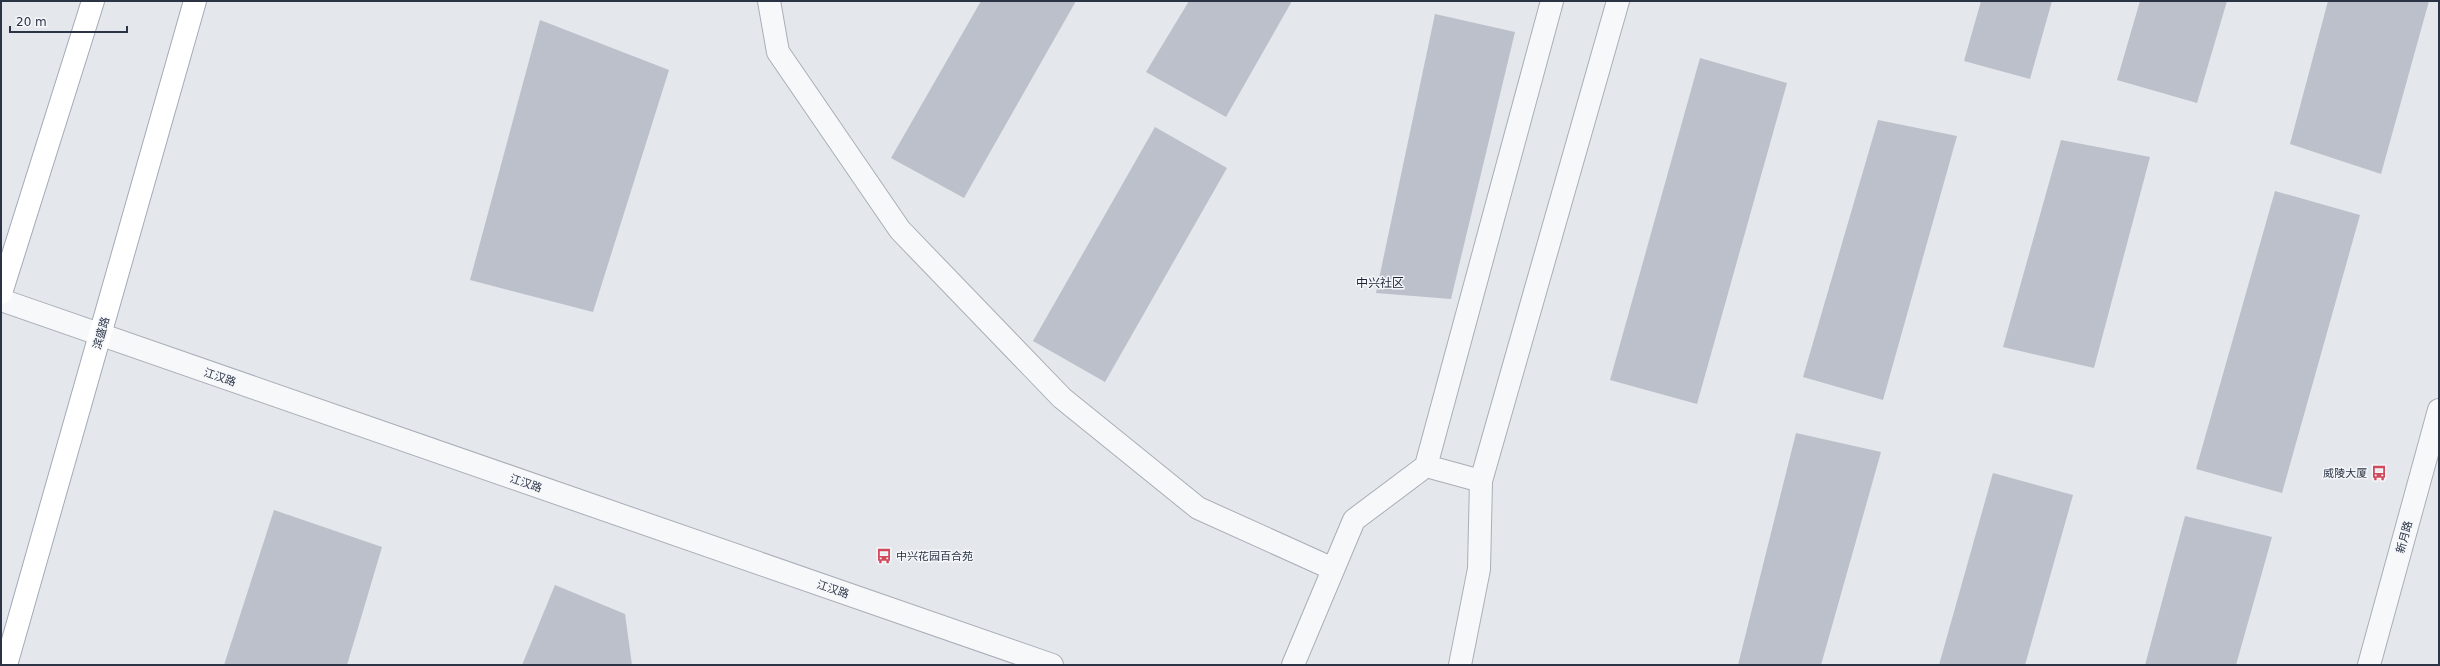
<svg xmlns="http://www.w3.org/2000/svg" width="2440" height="666" viewBox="0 0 2440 666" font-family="'DejaVu Sans','Noto Sans SC',sans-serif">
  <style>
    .building { fill: #bbc0ca }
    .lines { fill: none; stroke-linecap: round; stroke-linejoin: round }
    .minor-casing { stroke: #a9aeb7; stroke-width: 24 }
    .major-casing { stroke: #a3abb8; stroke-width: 24 }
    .minor { stroke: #f7f8fa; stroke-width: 22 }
    .major { stroke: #fff; stroke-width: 22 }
    .labels { text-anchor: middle; stroke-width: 3; stroke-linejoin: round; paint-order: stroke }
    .street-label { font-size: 11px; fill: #2b3445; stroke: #f4f6f9 }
    .poi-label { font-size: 11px; fill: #2b3445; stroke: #f4f6f9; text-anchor: end }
    .neighbourhood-label { font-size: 12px; fill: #1d2536; stroke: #f4f6f9 }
  </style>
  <rect width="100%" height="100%" fill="#e4e7ec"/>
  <path class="building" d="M981,1H1076L964,198L891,158Z
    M1189,1H1292L1226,117L1146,72Z
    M1981,1H2052L2030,79L1964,61Z
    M2140,1H2227L2197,103L2117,80Z
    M2328,1H2429L2381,174L2290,144Z
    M1435,14L1515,32L1451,299L1376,293Z
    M540,20L669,70L593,312L470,280Z
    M1700,58L1787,83L1697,404L1610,380Z
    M1878,120L1957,136L1883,400L1803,377Z
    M1155,127L1227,168L1105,382L1033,341Z
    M2061,140L2150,157L2094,368L2003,347Z
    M2275,191L2360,215L2282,493L2196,469Z
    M1796,433L1881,452L1821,665H1738Z
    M1993,473L2073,495L2025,665H1939Z
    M274,510L382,547L347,665H224Z
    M2185,516L2272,537L2236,665H2145Z
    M555,585L625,614L632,665H522Z"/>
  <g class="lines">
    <g class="minor-casing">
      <path id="minor" d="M769,1L778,52L900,230L1062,398L1198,508L1333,569
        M1,300L1052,665
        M1426,466L1552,1
        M1481,481L1618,1
        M1293,665L1354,520L1426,466L1481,481L1479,569L1460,665
        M2369,665L2439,410"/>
    </g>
    <g class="major-casing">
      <path id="major" d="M1,293L93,1
        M6,665L195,1"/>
    </g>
    <use href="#minor" class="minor"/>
    <use href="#major" class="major"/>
  </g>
  <defs>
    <g id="bus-bare" transform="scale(1.2)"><path d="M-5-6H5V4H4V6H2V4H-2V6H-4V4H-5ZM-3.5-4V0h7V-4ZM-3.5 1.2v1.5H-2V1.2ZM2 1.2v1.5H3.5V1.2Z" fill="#d1495b" stroke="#f4f6f9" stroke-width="2.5" paint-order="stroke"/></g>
  </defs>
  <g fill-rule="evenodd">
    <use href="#bus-bare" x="2379" y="473"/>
    <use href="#bus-bare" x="884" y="556"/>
  </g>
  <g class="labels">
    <g class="street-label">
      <text transform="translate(101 333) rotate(-74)" y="4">滨盛路</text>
      <text transform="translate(220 377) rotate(19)" y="4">江汉路</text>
      <text transform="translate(526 483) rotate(19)" y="4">江汉路</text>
      <text transform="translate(2404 537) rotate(-75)" y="4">新月路</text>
      <text transform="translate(833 589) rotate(19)" y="4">江汉路</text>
    </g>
    <g class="poi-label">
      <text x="2367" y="477">威陵大厦</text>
      <text x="896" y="560" text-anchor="start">中兴花园百合苑</text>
    </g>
    <g class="neighbourhood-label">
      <text x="1380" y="287">中兴社区</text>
    </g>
  </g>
  <rect width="2440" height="666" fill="none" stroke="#2b3445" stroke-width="4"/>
  <path d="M10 26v6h117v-6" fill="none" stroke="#2b3445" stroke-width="2"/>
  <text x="16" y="26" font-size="12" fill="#2b3445" stroke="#f4f6f9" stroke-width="3" paint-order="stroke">20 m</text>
</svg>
